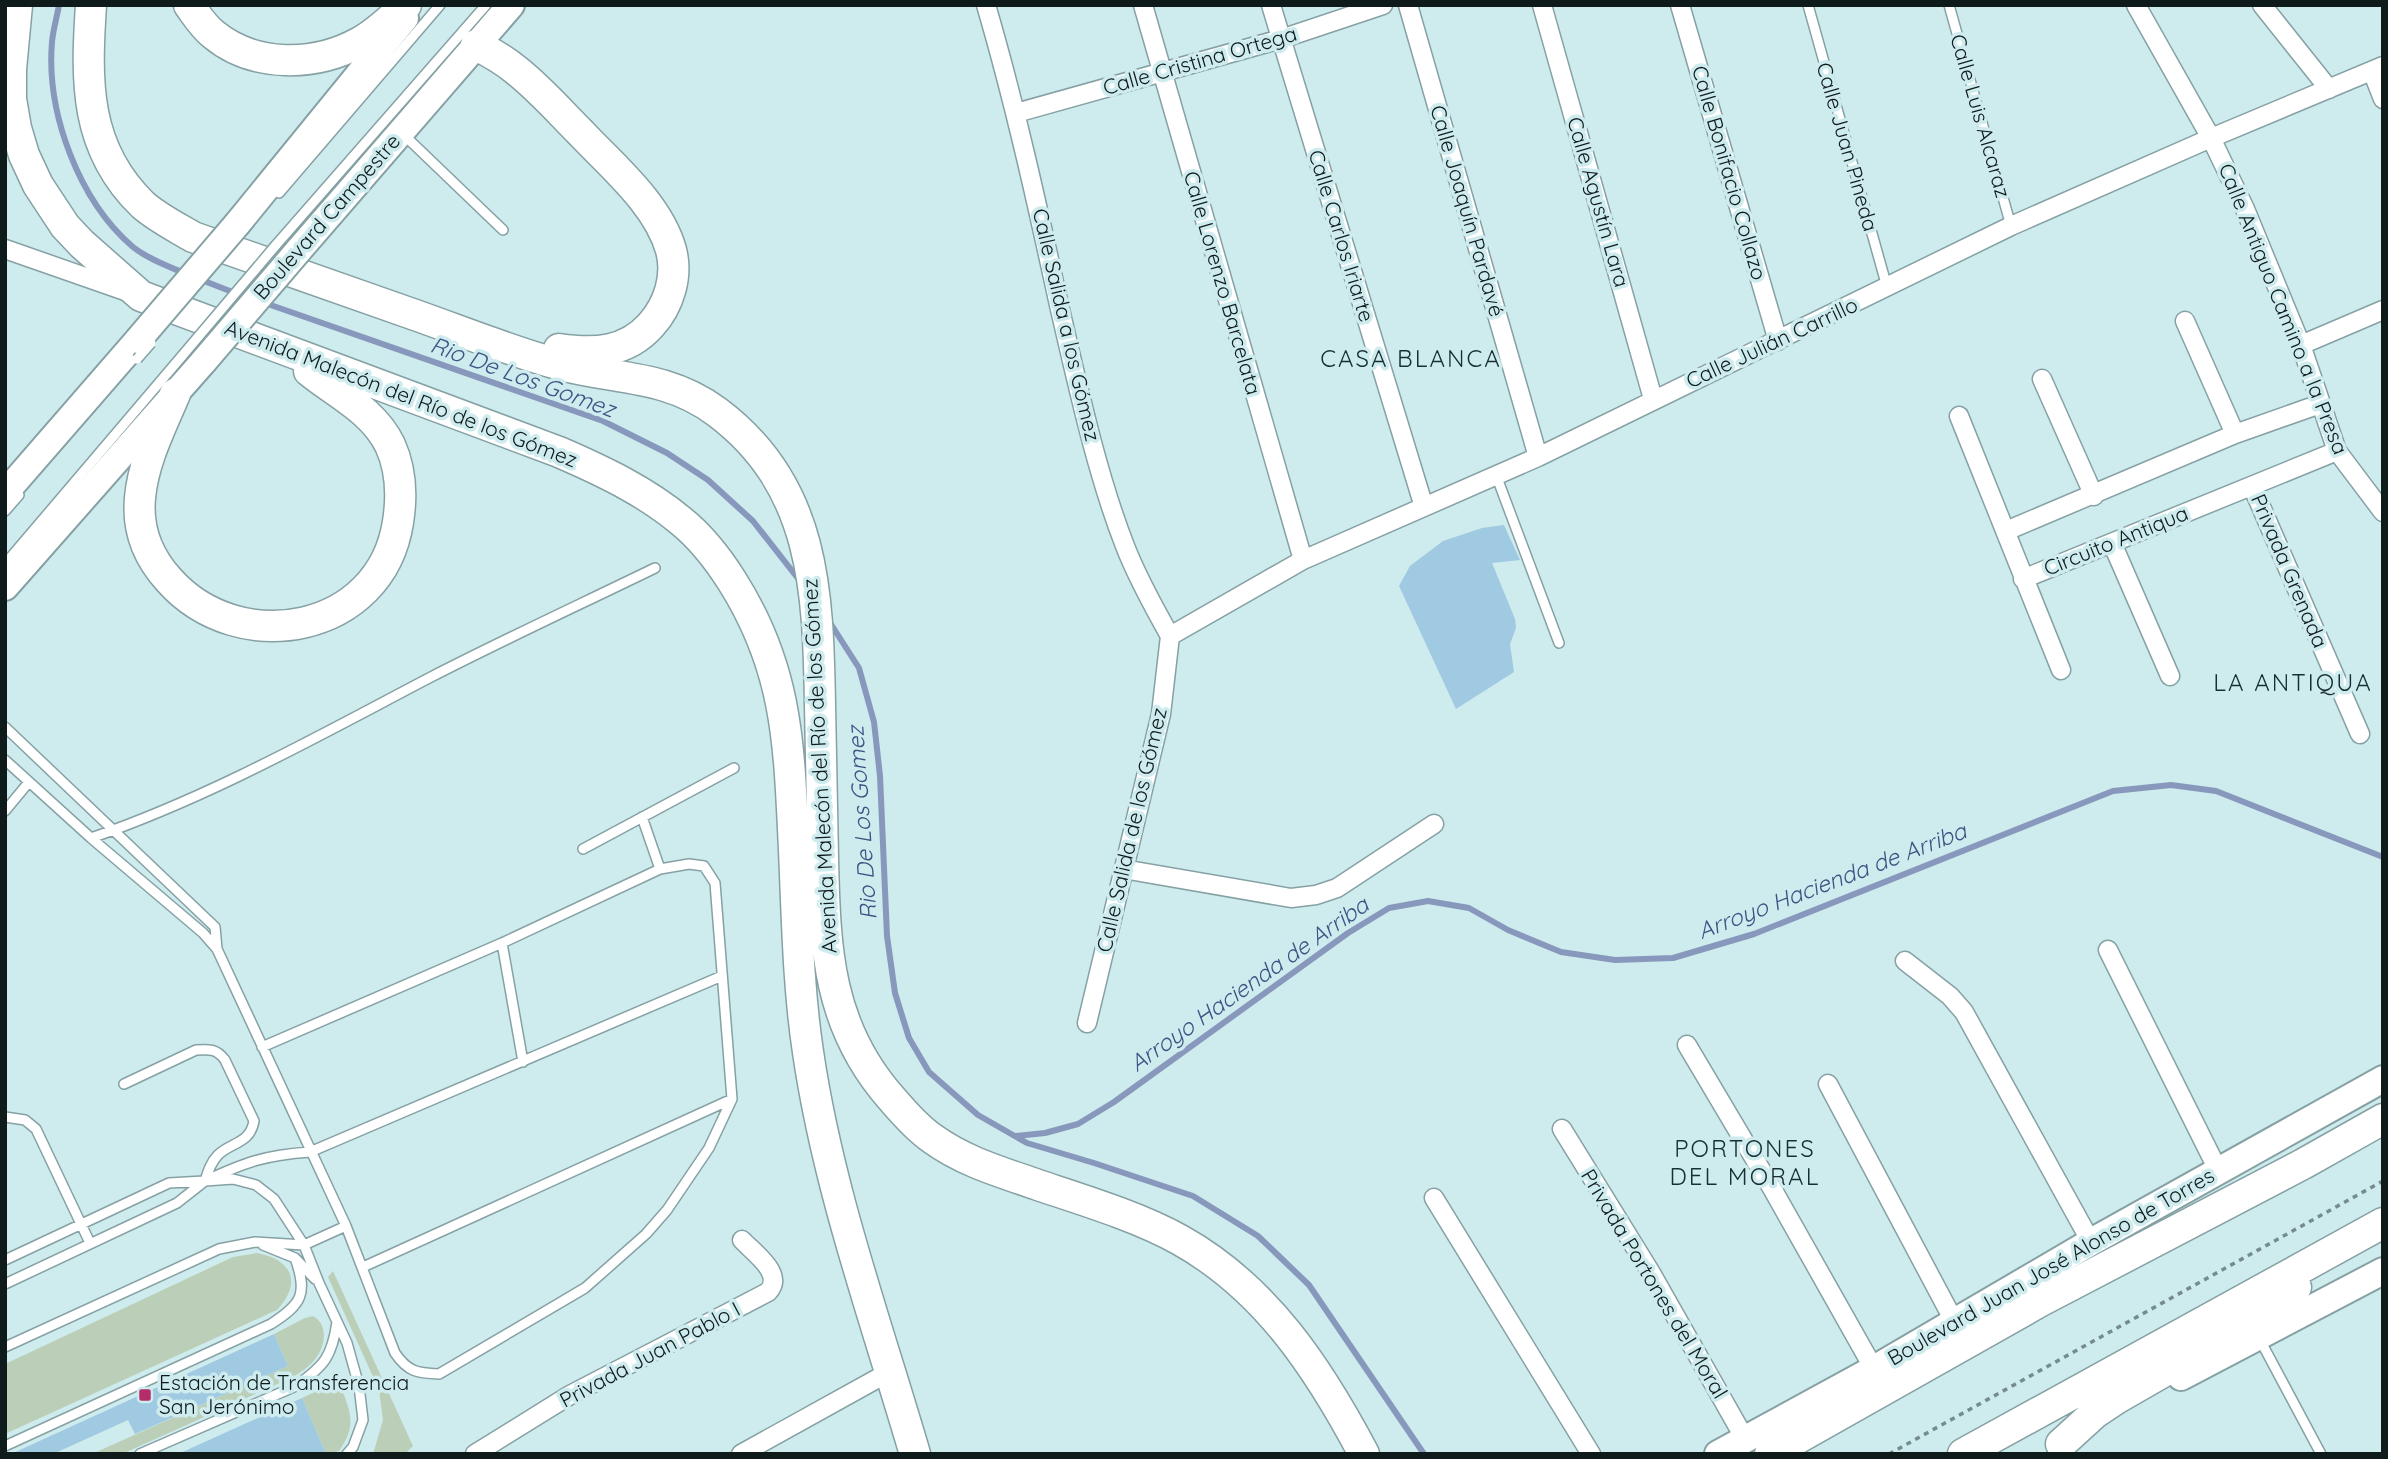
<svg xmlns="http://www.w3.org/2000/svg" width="2388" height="1459" viewBox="0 0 2388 1459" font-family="Quicksand,sans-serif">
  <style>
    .green { fill: #bbcfb8 }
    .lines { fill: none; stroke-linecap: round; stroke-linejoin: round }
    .stream { stroke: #8898bc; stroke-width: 6 }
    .building { fill: #a0c9e2 }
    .lane-casing { stroke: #86a1a4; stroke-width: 12 }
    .street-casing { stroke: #86a1a4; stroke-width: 21 }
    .secondary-casing { stroke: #86a1a4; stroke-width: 30 }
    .primary-casing { stroke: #86a1a4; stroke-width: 33 }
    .path { stroke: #768b8d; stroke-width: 3.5; stroke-dasharray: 5 5; stroke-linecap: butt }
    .lane { stroke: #fff; stroke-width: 9 }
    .street { stroke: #fff; stroke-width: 18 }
    .secondary { stroke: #fff; stroke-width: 26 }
    .primary { stroke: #fff; stroke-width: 30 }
    .lane-bridge-casing { stroke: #86a1a4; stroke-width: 12; stroke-linecap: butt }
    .secondary-bridge-casing { stroke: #86a1a4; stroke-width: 30; stroke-linecap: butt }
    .lane-bridge { stroke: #fff; stroke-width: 9 }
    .secondary-bridge { stroke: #fff; stroke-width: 26 }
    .poi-dot { fill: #b52c6a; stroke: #ceebee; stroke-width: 2.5 }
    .labels { text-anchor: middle; stroke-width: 7; stroke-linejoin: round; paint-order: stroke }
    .street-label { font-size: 21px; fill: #0f1a1b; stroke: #ceebee }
    .poi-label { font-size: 21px; fill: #0f1a1b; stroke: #ceebee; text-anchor: start }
    .water-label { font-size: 23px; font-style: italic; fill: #3d5384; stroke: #ceebee }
    .quarter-label { font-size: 24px; letter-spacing: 2px; fill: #172f31; stroke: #ceebee }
  </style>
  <rect width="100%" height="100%" fill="#ceebee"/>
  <path class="green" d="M257,1253C293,1260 302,1283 277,1310L5,1434V1364L233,1257Z
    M333,1271L413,1446L405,1454H373L383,1420L379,1390L328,1277Z
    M313,1316C329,1325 325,1346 316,1358C310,1366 301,1372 293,1377L122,1454H92L288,1366L274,1334L305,1318Z
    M333,1383L340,1385C351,1413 357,1425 339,1451L326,1454L302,1398Z"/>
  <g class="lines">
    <path class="stream" d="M59,5C57,17 53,30 52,42C46,113 79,201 133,247C148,259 168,266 186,274
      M199,279L248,298
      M262,302L603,421L667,453L708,480L753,521L800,581
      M827,618L859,668L874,722L880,776L887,936L895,993L909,1038L929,1072L978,1115L1027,1143L1094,1163L1193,1196L1258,1236L1309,1285L1424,1454
      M1015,1136L1045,1133L1078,1124L1114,1102L1348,933L1389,908L1428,901L1469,908L1508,930L1561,952L1615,960L1673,958L1754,934L2113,791L2171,785L2216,791L2383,857"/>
  </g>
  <path class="building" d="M1504,525L1520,560L1492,563L1515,619L1516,628L1510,644L1514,672L1456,709L1399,586L1410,566L1443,541L1482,528Z
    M274,1334L288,1366L135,1434L128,1420L53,1454H11Z
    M302,1398L326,1454H178Z"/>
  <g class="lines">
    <g class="lane-casing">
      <path id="lane" d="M1808,5L1887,287
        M1949,5L2011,226
        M403,134L503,230
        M279,193L440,5
        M276,245L486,5
        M1496,475L1559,643
        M5,511L19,495
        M5,564L182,356
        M5,727L215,927L217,949L346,1226L395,1353C408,1372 417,1373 439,1374L585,1288L646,1234L667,1210L709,1148L732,1099L715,883L704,866L689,864L660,869L502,943L262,1047
        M5,760L91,838L203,933L217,949
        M5,811L29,782
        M642,817L660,869
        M91,838C210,797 320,735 431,677C505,639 581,604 655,568
        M583,849L734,768
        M502,943L523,1062
        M124,1084L196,1050C210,1049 217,1049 225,1060L254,1121C250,1144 231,1142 218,1155C211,1162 208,1171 205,1181C245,1162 266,1155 310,1152L722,976
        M5,1117L25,1120L36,1129L90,1243
        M263,1245L295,1258L315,1279
        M5,1260L169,1183L204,1181
        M363,1267L732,1099
        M5,1284L177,1203L205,1181L233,1179L256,1185L274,1199L304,1245L319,1283L347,1343L359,1386L363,1420L353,1447L347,1454
        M2259,1338L2321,1454
        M5,1347L219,1249L255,1242L304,1245L346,1226
        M5,1446L271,1324C302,1304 308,1294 295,1258
        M140,1454L296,1386C324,1366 332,1357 337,1322"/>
    </g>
    <g class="street-casing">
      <path id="street" d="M986,5C1015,104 1037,204 1059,305C1077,382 1096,472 1125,546C1137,577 1153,606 1170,636
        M1143,5L1303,560
        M1271,5L1424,507
        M1408,5L1538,457
        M1542,5L1653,399
        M1680,5L1778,341
        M2136,5L2211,138L2245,209L2301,345L2337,451L2383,512
        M2262,5L2329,89
        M2372,71L2383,99
        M1016,113L1281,39L1383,5
        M5,249L131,293
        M2185,321L2235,434
        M2301,345L2383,310
        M2042,379L2094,496
        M1959,416L2061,670
        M2252,486L2360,734
        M2006,531L2235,434L2320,404
        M2112,543L2170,676
        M2023,579L2337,451
        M1170,636L1303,560L1538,457L2011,226L2211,138L2383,66
        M1123,869L1291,898L1316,895L1337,888L1434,824
        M2108,950L2218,1170
        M1905,961L1950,996L1964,1012L2091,1242
        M1087,1023L1161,714L1170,636
        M1687,1045L1773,1190L1874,1369
        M1828,1084L1954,1321
        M1562,1129L1651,1273L1745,1439
        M1434,1198L1591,1454
        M475,1454L570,1395L768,1292C785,1274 754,1253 742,1240
        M741,1454L891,1371"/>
    </g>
    <g class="secondary-casing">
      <path id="secondary" d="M238,223L405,18
        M298,251L511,5
        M5,493L138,340
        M5,587L204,361
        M2181,1377L2383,1271
        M1718,1454L1874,1369L2091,1242L2383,1079"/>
    </g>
    <g class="primary-casing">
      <path id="primary" d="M17,5L11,69V99L16,128L24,155L38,185L65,226L82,244L141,296L559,452C603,471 645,491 681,521C701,537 718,559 732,581C789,671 789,748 794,850C797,918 798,986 808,1052C828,1189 876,1321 915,1454
        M91,5C86,81 84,148 143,205C158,218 176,227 193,237C268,263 343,289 418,316C463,332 508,350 554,363C611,380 665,373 717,412C816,486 818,593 820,705C821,756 822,807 823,858C825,950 828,1027 892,1099C904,1113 918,1129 933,1139C965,1162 1001,1172 1038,1185C1083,1200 1139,1217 1180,1240C1266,1288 1319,1369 1364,1454
        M189,5C197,16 203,26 213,34C254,68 315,67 360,42C377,33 392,18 406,5
        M476,45C490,52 504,60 516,70C540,89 560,112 581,133C613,167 658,204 671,250C678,276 669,305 651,325C626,353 594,354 559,349
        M175,394C161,427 143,462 140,498C137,530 148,557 169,580C239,659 381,634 398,522C402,497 401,469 390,445C373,410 337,394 309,371
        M2061,1444L2095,1413L2116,1399L2250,1322L2296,1287
        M1770,1454L2041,1301L2303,1164L2383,1119
        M1963,1454L2383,1223"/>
    </g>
    <path class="path" d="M1889,1454L2383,1181"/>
    <use href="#lane" class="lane"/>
    <use href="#street" class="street"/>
    <use href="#secondary" class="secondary"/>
    <use href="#primary" class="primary"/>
    <g class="lane-bridge-casing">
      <path id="lane-bridge" d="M182,356L276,245
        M137,359L151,343"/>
    </g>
    <g class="secondary-bridge-casing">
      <path id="secondary-bridge" d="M138,340L238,223
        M204,361L298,251"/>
    </g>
    <use href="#lane-bridge" class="lane-bridge"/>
    <use href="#secondary-bridge" class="secondary-bridge"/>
  </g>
  <rect class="poi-dot" x="138" y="1388" width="14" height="14" rx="3.5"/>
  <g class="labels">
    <g class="street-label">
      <text transform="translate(1200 61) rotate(-16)" y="7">Calle Cristina Ortega</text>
      <text transform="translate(1980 116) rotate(74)" y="7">Calle Luis Alcaraz</text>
      <text transform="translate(1847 147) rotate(74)" y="7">Calle Juan Pineda</text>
      <text transform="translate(1729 173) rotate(74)" y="7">Calle Bonifacio Collazo</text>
      <text transform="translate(1598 202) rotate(74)" y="7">Calle Agustín Lara</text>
      <text transform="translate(1467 211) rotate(74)" y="7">Calle Joaquín Pardavé</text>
      <text transform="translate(327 217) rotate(-49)" y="7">Boulevard Campestre</text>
      <text transform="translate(1341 236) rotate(73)" y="7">Calle Carlos Iriarte</text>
      <text transform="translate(1222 283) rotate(74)" y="7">Calle Lorenzo Barcelata</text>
      <text transform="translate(2283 309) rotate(68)" y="7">Calle Antiguo Camino a la Presa</text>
      <text transform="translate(1066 325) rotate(77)" y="7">Calle Salida a los Gómez</text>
      <text transform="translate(1772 343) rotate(-25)" y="7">Calle Julián Carrillo</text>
      <text transform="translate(401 394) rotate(21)" y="7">Avenida Malecón del Río de los Gómez</text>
      <text transform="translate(2116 541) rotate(-22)" y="7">Circuito Antiqua</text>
      <text transform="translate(2289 571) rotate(67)" y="7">Privada Grenada</text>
      <text transform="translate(820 766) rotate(-93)" y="7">Avenida Malecón del Río de los Gómez</text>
      <text transform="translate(1132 830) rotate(-77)" y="7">Calle Salida de los Gómez</text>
      <text transform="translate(2051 1267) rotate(-30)" y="7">Boulevard Juan José Alonso de Torres</text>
      <text transform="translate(1654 1284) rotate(59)" y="7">Privada Portones del Moral</text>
      <text transform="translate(650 1355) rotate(-28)" y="7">Privada Juan Pablo I</text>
    </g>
    <g class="poi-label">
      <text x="159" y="1390">Estación de Transferencia<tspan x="159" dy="24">San Jerónimo</tspan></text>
    </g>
    <g class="water-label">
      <text transform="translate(523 377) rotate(20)" y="8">Rio De Los Gomez</text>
      <text transform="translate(862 823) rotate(-94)" y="8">Rio De Los Gomez</text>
      <text transform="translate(1832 881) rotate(-21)" y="8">Arroyo Hacienda de Arriba</text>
      <text transform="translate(1249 984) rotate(-35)" y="8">Arroyo Hacienda de Arriba</text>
    </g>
    <g class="quarter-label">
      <text x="1411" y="367">CASA BLANCA</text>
      <text x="2293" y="691">LA ANTIQUA</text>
      <text x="1745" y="1157">PORTONES<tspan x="1745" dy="28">DEL MORAL</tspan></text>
    </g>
  </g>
  <rect width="2388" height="1459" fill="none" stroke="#0f1a1b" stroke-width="14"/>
</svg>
